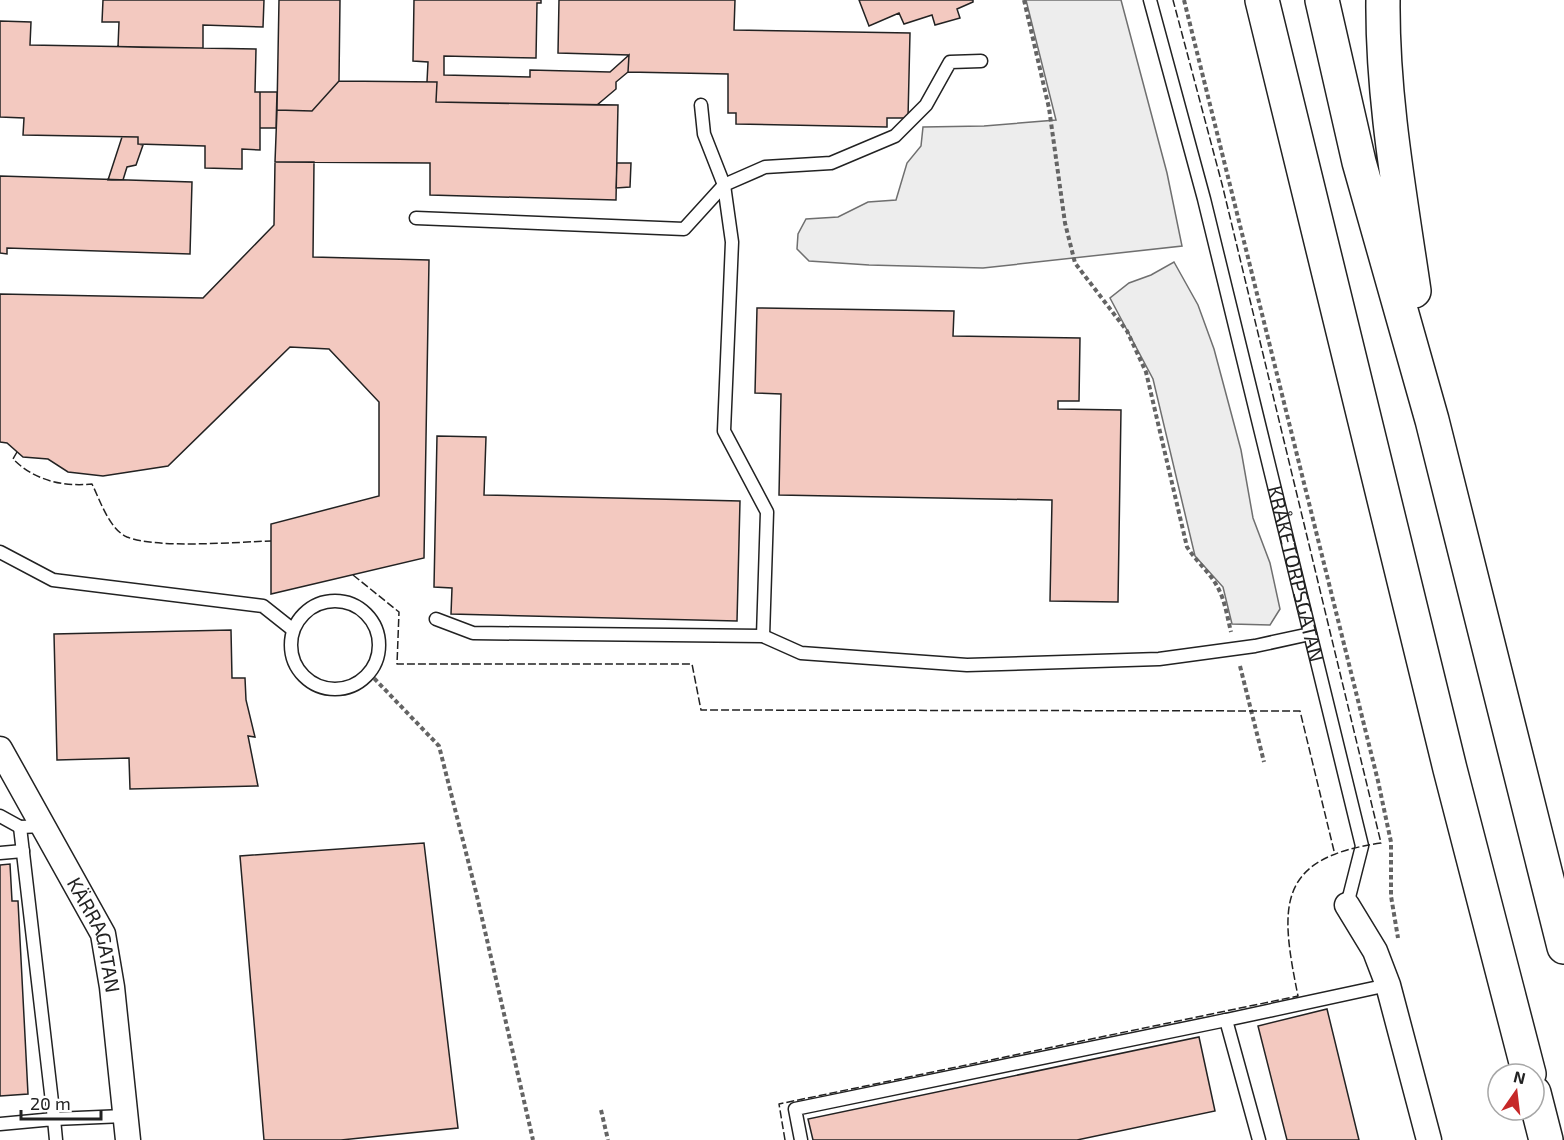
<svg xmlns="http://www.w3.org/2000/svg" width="1564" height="1140" viewBox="0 0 1564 1140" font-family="'Exo 2',sans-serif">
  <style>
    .parking { fill: #ededed; stroke: #6f6f6f; stroke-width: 1.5 }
    .building { fill: #f3c9c0; stroke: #222; stroke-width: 1.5 }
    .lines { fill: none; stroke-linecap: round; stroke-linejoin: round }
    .service-casing { stroke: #222; stroke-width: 15 }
    .minor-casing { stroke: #222; stroke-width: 27 }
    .motorway-casing { stroke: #222; stroke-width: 36 }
    .path { stroke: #646464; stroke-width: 4; stroke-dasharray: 4.5 3; stroke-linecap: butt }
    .service { stroke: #fff; stroke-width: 12 }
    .minor { stroke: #fff; stroke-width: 24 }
    .motorway { stroke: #fff; stroke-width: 33 }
    .fence { stroke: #222; stroke-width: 1.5; stroke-dasharray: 8 3; stroke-linecap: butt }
    .labels { text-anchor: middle; stroke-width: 4.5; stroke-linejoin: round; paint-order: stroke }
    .street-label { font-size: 20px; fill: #222; stroke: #fff }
  </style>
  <rect width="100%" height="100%" fill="#fff"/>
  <path class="parking" d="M1026,0H1121L1167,173L1182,246L983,268L869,265L809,261L797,249L798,234L806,219L838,217L868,202L896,200L907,163L921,146L923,127L984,126L1056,120Z
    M1174,262L1198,305L1214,349L1241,450L1253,518L1270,563L1280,609L1270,625L1232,624L1223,587L1195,556L1153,379L1110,298L1129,283L1151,275Z"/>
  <path class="building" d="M103,0H264L263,27L203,25V48L118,47L119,22H102Z
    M279,0H340L339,81L312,111L277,110Z
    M414,0H541V3H537L536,58L444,56V75L530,77V70L610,72L629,55L628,72L616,82V89L597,105L436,102L437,82H427L428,62L413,61Z
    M559,0H735L734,30L910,33L908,118H887V127L736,124V113H728V74L628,72L629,55L558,53Z
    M859,0H973V2L957,9L960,18L935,25L932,15L904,24L899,13L869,26Z
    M0,21L31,22L30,45L256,49L255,92H260V150L242,149V169L205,168V146L138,144V137L23,135L24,118L0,117Z
    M339,81L437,82L436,102L618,105L616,200L430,195V163L275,162L277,110L312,111Z
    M260,92H277L276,128H260Z
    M122,137H138V144L143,145L136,165L127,167L123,180H108Z
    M275,162H314L313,257L429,260L424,558L271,594V524L379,496V402L329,349L290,347L168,466L103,476L68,472L48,459L23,457L7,443L0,442V294L203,298L274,225Z
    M617,163H631L630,187L616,188Z
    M0,176L192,182L190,254L7,248V254L0,253Z
    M757,308L954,311L953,336L1080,338L1079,401H1058V409L1121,410L1118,602L1050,601L1052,500L779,495L781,394L755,393Z
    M437,436L486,437L484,495L740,501L737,621L451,614L452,588L434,587Z
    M231,630L232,678H245L246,700L255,737L248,736L258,786L130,789L129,758L57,760L54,634Z
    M424,843L458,1128L341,1140H264L240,856Z
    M10,864L12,901H18L28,1094L0,1096V865Z
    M1327,1009L1359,1140H1287L1258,1026Z
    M1199,1037L1215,1111L1077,1140H813L808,1119Z"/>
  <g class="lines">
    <g class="service-casing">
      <g id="service">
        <path id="s1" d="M1150,0L1204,199L1362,846L1347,905"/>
        <path d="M701,105L704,134L724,185L732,242L724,431L767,512L763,636"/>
        <path d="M416,218L684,229L724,185L765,167L831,163L895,136L926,105L950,62L981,61"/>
        <path d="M0,552L53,580L263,606L292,629"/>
        <circle cx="335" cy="645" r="44"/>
        <path d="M436,619L473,633L763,636L801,653L967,665L1159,659L1255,646L1310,634"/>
        <path d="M0,816L20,827"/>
        <path d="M44,826L20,827L54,1119L124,1116"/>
        <path d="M0,853L23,851"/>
        <path d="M0,1124L54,1119L56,1140"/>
        <path d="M801,1140L795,1109L1226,1020"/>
        <path d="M1259,1140L1226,1020L1388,985"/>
      </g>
    </g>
    <g class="minor-casing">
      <g id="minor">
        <path id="s2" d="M0,749L103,934L112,987L128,1140"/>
        <path d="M1347,905L1375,951L1388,985L1429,1140"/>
      </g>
    </g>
    <g class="motorway-casing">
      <path id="motorway" d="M1262,0L1450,769L1529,1074
        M1322,0L1359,162L1432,420L1564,947
        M1383,0C1382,97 1400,195 1414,291
        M1534,1093L1546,1140"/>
    </g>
    <path class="path" d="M1024,0L1049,108L1065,223L1075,263L1127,331L1146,372L1187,547C1196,561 1210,573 1217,586C1225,600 1227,616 1231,632
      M1184,0L1378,781L1391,842V896L1398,938
      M1240,666L1264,762
      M369,673L439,746L476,892L533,1140
      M601,1110L608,1140"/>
    <use href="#service" class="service"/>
    <use href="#minor" class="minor"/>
    <use href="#motorway" class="motorway"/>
    <path class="fence" d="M17,452L13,459C34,480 62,487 92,484C100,500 109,529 127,537C157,549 236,542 271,541
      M353,575L399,612L397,664H692L701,710L1300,711L1335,855
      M785,1140L779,1104L1298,996C1280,907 1275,858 1381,843L1222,184L1173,0"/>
  </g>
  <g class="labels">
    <g class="street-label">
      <text dy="7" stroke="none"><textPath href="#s1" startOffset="592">KRÅKETORPSGATAN</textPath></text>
      <text dy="7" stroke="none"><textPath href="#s2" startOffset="210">KÄRRAGATAN</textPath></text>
    </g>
  </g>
  <g transform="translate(1516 1092) rotate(14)"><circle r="28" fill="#ffffff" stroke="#a7a7a7" stroke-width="1.5"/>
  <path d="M0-4.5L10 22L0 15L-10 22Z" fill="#c62828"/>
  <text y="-9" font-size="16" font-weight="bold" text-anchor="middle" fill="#222222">N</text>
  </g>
  <path d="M21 1110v9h80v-9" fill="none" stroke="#222222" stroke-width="3"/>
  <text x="30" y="1110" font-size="18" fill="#222222" stroke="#ffffff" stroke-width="4.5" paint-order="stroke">20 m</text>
</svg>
